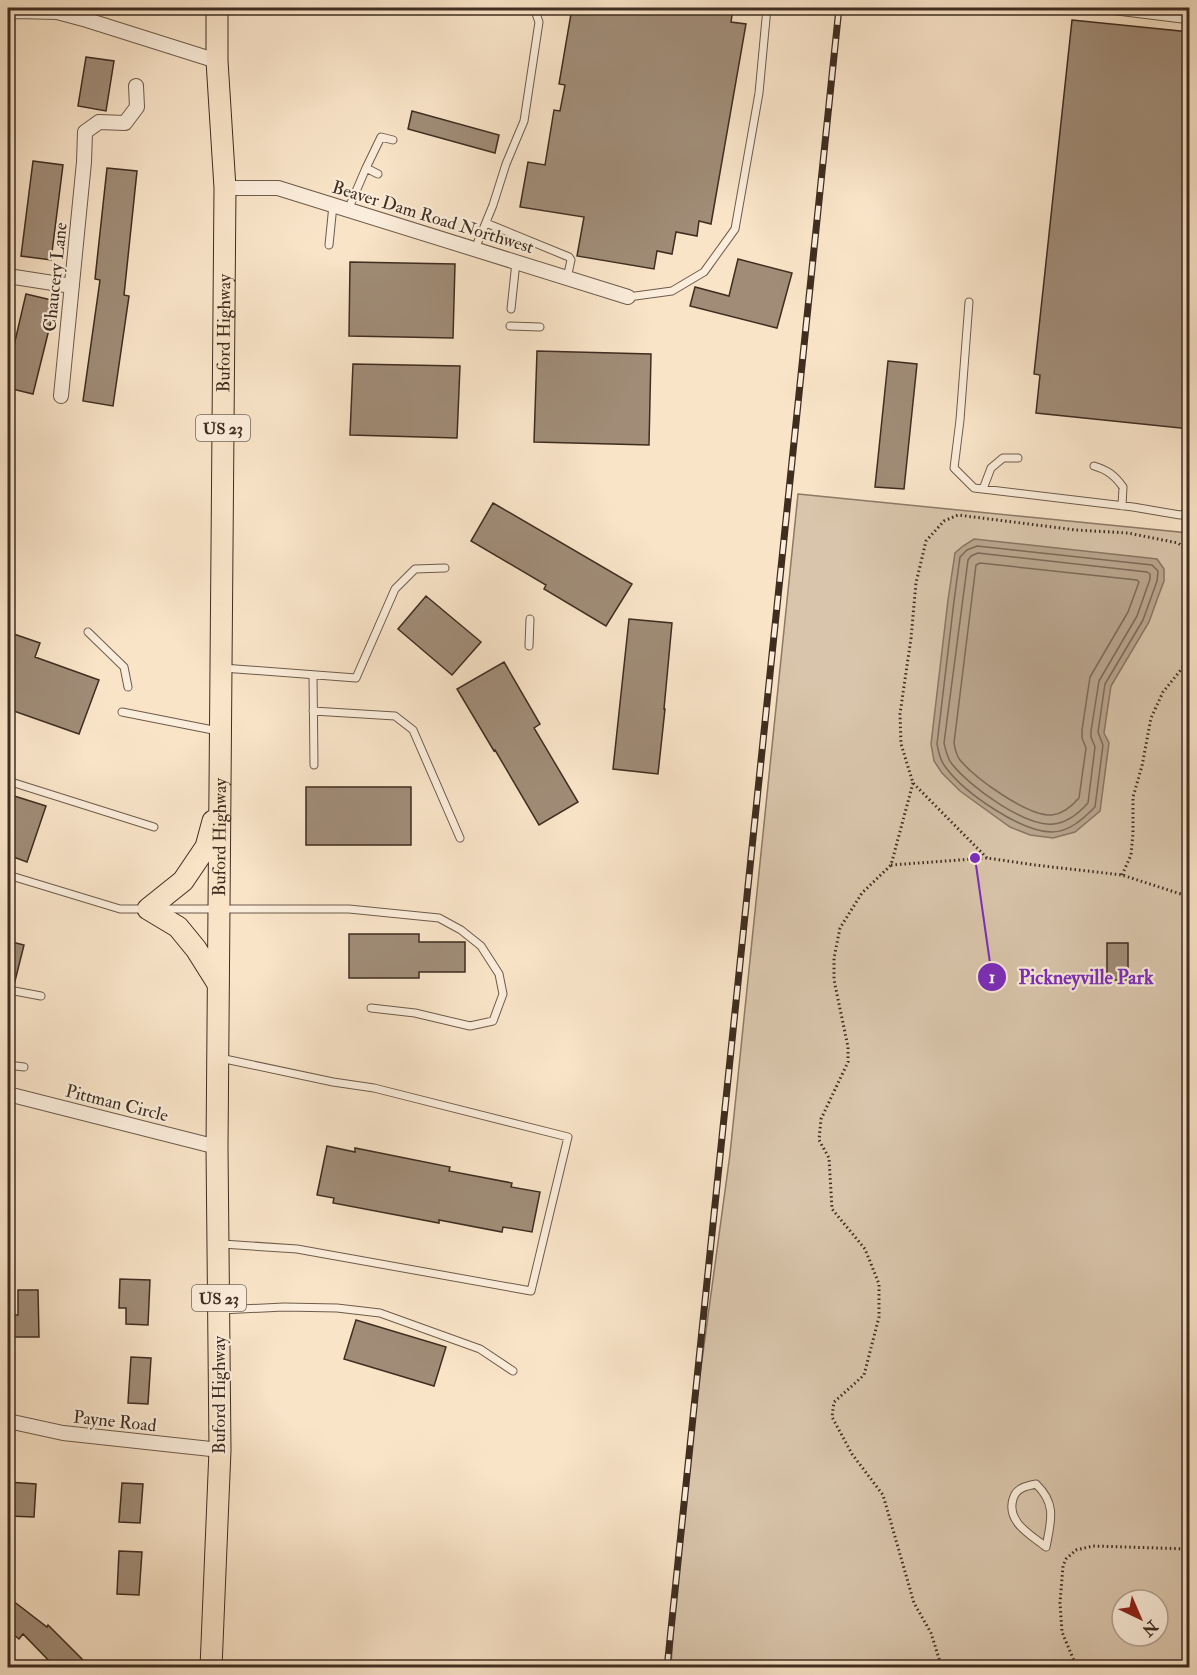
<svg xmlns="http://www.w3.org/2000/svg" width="1197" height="1675" viewBox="0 0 1197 1675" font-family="'IM FELL Double Pica',serif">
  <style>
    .green { fill: #d9c5ab; stroke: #8c7966; stroke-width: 1.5; fill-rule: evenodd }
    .water { fill: #baa68f; stroke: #897663; stroke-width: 1.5 }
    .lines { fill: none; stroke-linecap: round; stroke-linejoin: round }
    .shore { stroke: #7c6a58; stroke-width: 1.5 }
    .building { fill: #a08c77; stroke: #3f2d20; stroke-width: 1.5 }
    .lane-casing { stroke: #6e5b4a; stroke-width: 9 }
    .street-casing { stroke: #6e5b4a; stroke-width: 16 }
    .primary-casing { stroke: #3f2d20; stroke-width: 23 }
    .path { stroke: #3f2d20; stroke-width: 3; stroke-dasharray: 1.5 3; stroke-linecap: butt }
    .lane { stroke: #fbeddb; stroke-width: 7 }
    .street { stroke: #fbeddb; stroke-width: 14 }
    .primary { stroke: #f9e4c8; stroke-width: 21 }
    .rail-casing { stroke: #3f2d20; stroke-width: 7 }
    .rail { stroke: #fbeddb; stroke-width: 4.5; stroke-dasharray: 14; stroke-linecap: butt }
    .labels { text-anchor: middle; stroke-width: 4.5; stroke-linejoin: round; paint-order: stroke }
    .shield { fill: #fbeddb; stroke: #776758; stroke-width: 1.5 }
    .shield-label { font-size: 16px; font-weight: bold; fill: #3f2d20 }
    .street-label { font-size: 18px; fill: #3f2d20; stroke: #fbeddb }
    .leader { fill: none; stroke: #7b2cbf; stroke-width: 2 }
    .callout-dot { fill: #7b2cbf; stroke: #fbeddb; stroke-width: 2 }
    .mark-label { font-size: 18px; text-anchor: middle; font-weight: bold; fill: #fff }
    .callout-label { font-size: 20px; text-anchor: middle; font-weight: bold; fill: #7b2cbf; stroke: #fbeddb; stroke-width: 4.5; stroke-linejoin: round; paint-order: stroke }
  </style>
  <rect width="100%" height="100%" fill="#f9e4c8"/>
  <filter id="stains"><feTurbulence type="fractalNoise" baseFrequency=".00333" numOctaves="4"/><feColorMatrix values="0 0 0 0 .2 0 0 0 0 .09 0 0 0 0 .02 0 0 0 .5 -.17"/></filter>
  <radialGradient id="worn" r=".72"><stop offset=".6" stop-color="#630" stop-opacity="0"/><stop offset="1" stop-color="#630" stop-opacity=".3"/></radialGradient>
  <path class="green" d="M798,494L1189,533V1667L671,1668L679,1530L730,1154ZM1122,1600H1158V1636H1122Z"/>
  <path class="water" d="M974,539L1157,559L1164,569V581L1158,597L1149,622L1111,686L1104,733L1109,743L1100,811L1075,832L1053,838L1030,835L1010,827L960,791L942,773L934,761L931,744L948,600L955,553L963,546Z"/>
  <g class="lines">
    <path class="shore" d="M977,546L1152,565L1158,571L1157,581L1143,620L1105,684L1098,732L1103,745L1095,807C1083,819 1069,832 1052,832C1021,832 965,793 947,769C940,761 939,753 937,744L954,601L960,557L967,550Z
      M978,553L1147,572L1150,574V579L1137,616L1099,681L1091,731V737L1095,747L1088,803C1079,813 1067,823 1053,824C1025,827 969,786 952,764C947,758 946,751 944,743L968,560L971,556Z
      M980,563L1137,580L1139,582L1128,612L1090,677L1082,730V738L1086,748L1079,798C1072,806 1063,814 1052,815C1027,816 976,779 960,760C956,755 955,749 954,743L976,565Z"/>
  </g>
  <path class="building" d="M572,8H733L731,22L746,24L711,224L699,221L697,236L676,232L672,254L657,251L654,269L577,256L584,217L520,207L528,162L545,165L554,110L560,111L565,85L559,84Z
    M1072,20L1190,32V429L1036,413L1040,375L1034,374Z
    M86,57L114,61L106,111L78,106Z
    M412,111L499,135L495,153L408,129Z
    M33,161L63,165L51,260L21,256Z
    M107,168L137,171L124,295L129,296L113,406L83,401L100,280L95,279Z
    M738,259L792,273L777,328L690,306L695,287L729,296Z
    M350,262L455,264L453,338L349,336Z
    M26,294L56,301L33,394L8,388V371Z
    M537,351L651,354L649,445L534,442Z
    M888,361L917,364L904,489L875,487Z
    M353,364L460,366L457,438L350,435Z
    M493,503L632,584L606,626L544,589L546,585L471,541Z
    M426,596L481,642L452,675L398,629Z
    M629,619L672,623L664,709H665L658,774L613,769Z
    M8,632L40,643L35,657L99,680L79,734L8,709Z
    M504,662L540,724L534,728L578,802L539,825L495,750L494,751L457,689Z
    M306,787H411V845H306Z
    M8,794L46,806L27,862L8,855Z
    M349,934H419V942H465V972H419V978H349Z
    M8,941L24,945L14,985H8Z
    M1107,943H1128V980H1107Z
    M327,1146L355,1152V1148L450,1167L449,1171L512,1183L511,1187L540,1192L532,1232L503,1227L502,1232L439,1220V1223L333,1203L334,1198L317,1195Z
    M120,1279L150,1280L148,1325L126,1324V1308H119Z
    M18,1290H38L39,1337H8V1315H18Z
    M356,1320L446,1347L434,1386L344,1359Z
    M131,1357L151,1358L148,1404L128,1403Z
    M8,1482L36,1484L34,1517L8,1516Z
    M122,1483L143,1484L140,1523L119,1522Z
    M119,1551L142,1552L139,1595L117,1594Z
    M8,1597L47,1627L48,1625L91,1668H56L23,1634L19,1639L8,1630Z"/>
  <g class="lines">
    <g class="lane-casing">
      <path id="lane" d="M1093,8L1190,20
        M366,168L381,137L393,140
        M348,210L366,168L378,174
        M486,223L569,257L571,260L567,278
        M329,245L333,205
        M475,249L493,205L506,164L524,121L539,22L534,8
        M628,297L672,291L704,272L735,229L759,93L767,8
        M969,302L960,420L954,468L974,488L1133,507L1180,515L1190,513
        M511,309L516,262
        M510,326L540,327
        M1094,466C1108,470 1115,476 1123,487L1122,506
        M983,489L991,468L1003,458H1018
        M88,632L124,667L128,687
        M529,646L530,619
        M223,668L356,678L395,589L415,569L445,568
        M313,675L314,765
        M313,711L395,716L413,730L460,838
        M122,712L218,731
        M8,781L154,827
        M8,875L120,909H145
        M159,909H349L439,918L461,930L481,946L499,974L503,994L493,1021L470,1026L415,1013L371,1008
        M9,990L41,996
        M220,1058L333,1082L374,1088L568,1137L531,1291L297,1249L222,1244
        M8,1065L24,1067
        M221,1310L284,1307L337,1308L380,1313L480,1349L513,1371
        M1036,1484C1057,1504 1051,1521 1046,1547C1031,1535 1006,1522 1013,1499C1016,1488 1026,1486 1036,1484Z"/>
    </g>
    <g class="street-casing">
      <path id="street" d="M8,13L18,11L57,12L87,20L217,61
        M225,188H278L628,297
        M8,276L72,286
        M61,396L84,162L85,132L99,122L125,123L137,107L136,86
        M8,1094L217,1147
        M8,1421L63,1433L220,1450"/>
    </g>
    <g class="primary-casing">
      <g id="primary">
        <path d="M213,821L206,847L183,881L148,909L178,927L196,949L218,984"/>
        <path id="s1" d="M211,1668L220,1450L217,1147L225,188L217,61V8"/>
      </g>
    </g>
    <path class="path" d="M1182,670L1190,667
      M913,783L891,865L862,893L840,928L834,958V980L848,1047V1062L821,1119L819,1140L829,1158L832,1209L865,1249L879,1284V1317L864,1375L834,1402L832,1417L852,1454L883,1495L914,1603L931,1633L942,1668
      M987,858L913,783L901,744L900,714L911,638L916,583L926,541L944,521L958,515L1076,530L1128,533L1178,543L1190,552
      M891,865L987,858L1035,865L1122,875L1190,897
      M1122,875L1131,855L1133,833V797L1142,766L1151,718L1163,692L1180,671L1190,656
      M1077,1668L1062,1632L1060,1603L1063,1566L1066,1559L1076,1550L1093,1546L1190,1549"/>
    <use href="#lane" class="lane"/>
    <use href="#street" class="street"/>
    <use href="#primary" class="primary"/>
    <g class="rail-casing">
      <path id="rail" d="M667,1668L839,8"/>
    </g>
    <use href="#rail" class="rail"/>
  </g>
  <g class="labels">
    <g class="shield">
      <rect x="196" y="415" width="54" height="26" rx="4.5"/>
      <rect x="192" y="1285" width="54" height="26" rx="4.5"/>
    </g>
    <g class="shield-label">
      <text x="223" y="434">US 23</text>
      <text x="219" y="1304">US 23</text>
    </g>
    <g class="street-label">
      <text transform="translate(433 217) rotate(17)" y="6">Beaver Dam Road Northwest</text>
      <text transform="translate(55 277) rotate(-84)" y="6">Chaucery Lane</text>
      <text dy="6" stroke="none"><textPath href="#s1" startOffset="1335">Buford Highway</textPath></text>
      <text dy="6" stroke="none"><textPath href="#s1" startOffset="831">Buford Highway</textPath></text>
      <text transform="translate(117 1103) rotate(14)" y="6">Pittman Circle</text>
      <text transform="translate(219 1395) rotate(-90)" y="6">Buford Highway</text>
      <text transform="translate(115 1421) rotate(6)" y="6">Payne Road</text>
    </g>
  </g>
  <path class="leader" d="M975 858L992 977"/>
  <g class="callout-dot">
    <circle cx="975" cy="858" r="6"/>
    <circle cx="992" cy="977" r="15"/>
  </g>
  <g class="mark-label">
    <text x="992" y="983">1</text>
  </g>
  <g class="callout-label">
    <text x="1086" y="984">Pickneyville Park</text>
  </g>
  <rect width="1197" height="1675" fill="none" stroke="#f9e4c8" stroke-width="30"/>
  <rect x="9" y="9" width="1179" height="1657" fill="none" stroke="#3f2d20" stroke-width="3"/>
  <rect x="15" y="15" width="1167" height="1645" fill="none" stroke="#3f2d20" stroke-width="1.5"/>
  <g transform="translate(1140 1618) rotate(136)"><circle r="28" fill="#fbeddb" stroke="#b0a090" stroke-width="1.5"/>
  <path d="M0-4.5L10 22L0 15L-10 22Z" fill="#8f2418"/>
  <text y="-9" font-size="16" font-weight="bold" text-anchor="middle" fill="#3f2d20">N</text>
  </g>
  <rect width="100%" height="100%" filter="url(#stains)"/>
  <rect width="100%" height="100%" fill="url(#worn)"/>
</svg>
